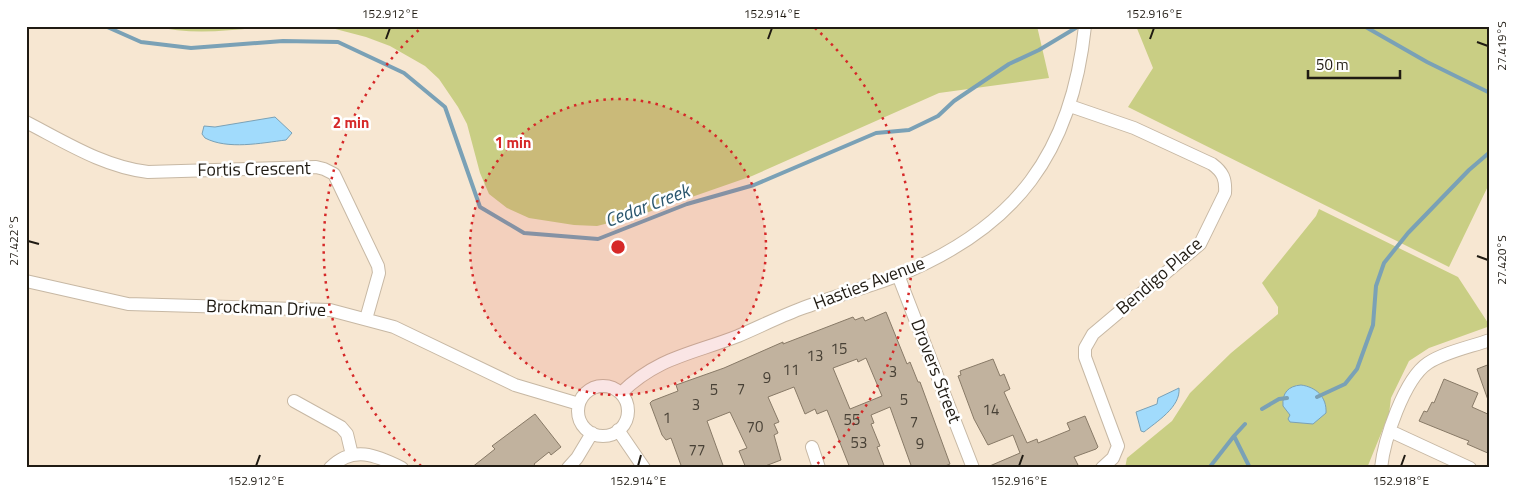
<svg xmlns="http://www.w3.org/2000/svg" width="1516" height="494" viewBox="0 0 1516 494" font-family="'Titillium Web',sans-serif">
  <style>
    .green { fill: #c9ce84 }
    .water { fill: #a1dbfc; stroke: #7aa1b6 }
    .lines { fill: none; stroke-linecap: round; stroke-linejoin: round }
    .stream { stroke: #7aa1b6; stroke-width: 4 }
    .building { fill: #c1b29e; stroke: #887a67; fill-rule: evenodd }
    .minor-casing { stroke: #c7b8a4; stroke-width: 14 }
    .minor { stroke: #fff; stroke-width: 12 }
    .ticks { fill: none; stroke: #201b13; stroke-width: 2 }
    .ring { fill: none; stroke: #d62828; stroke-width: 2.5; stroke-dasharray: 2.5 5 }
    .labels { text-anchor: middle; stroke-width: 5; stroke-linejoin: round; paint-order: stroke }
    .number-label { font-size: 15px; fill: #484136 }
    .street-label { font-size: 18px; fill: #201b13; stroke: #fff }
    .water-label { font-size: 19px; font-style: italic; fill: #2a566e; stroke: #fff }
    .centre { fill: #d62828; stroke: #fff; stroke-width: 2.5 }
    .ring-label { font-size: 15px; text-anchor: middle; font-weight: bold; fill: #d62828; stroke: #fff; stroke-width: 5; stroke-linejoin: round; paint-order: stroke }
    .neatline { fill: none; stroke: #201b13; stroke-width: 2 }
    .ticks-label { font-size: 12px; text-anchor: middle; fill: #201b13 }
  </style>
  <rect width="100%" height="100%" fill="#f7e7d2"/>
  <path class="green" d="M153,26H273C233,30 193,36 153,26Z
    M324,26H1037L1049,78L939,93L752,176L640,215L597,226L574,225L529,218L507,208L489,194L480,173L467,124L458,107L439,79L425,66L390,46L366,37Z
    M1136,26H1490V182L1449,267L1128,107L1153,68Z
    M1319,209L1458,277L1490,326L1429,348L1409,361L1391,398L1389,414L1367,468H1125L1127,458L1172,421L1190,393L1231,353L1278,314V307L1262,283L1316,216Z"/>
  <path class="water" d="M275,117L292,133L286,140C261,143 228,150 205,138L202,134L204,126L215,127Z
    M1301,385C1316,387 1327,397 1326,413L1313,424L1290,422L1288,419L1290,415L1283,406C1282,393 1288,386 1301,385Z
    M1179,388C1181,407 1156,422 1144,432L1141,431L1136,412L1157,404L1158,398Z"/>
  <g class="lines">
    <path class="stream" d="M105,26L141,42L191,48L283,41L338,42L404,73L445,107L480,207L524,233L598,239L687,204L754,185L876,133L909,130L938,116L954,101L1009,64L1039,50L1079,26
      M1364,26L1427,62L1490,93
      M1317,397L1345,384L1357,369L1373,325L1376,286L1384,263L1408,233L1469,170L1490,152
      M1262,409L1279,399L1287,398
      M1245,424L1234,436L1250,468
      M1209,468L1234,436"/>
  </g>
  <path class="building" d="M886,312L907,364L910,362L918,382H920L950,464L940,468H912L890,407L871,415L874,423L871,424L880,446L877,447L885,468H850L827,410L817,414L815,409L805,414L794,387L768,397L779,422L774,424L778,433L774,435L781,460L760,468H746L739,451L747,448L730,412L707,421L724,468H682L671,438L666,440L662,435L650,403L652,401L678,391L676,385L724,368L783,342V344L853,317L855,320L863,317L865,321ZM866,358L882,396L850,409L833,368L857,359L858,362Z
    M993,359L1000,376L1004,374L1010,389L1004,392L1027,443L1037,439L1038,443L1070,430L1067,423L1085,416L1098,447L1096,449L1074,457L1078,465L1071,468H985L1020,453L1013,435L988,445L974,419L958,376L961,375L960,371Z
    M1490,364V400H1488L1477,369Z
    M1444,379L1478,393L1472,407L1490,415V454L1467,444L1469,441L1461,438L1419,421L1424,411L1427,412L1432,402L1434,403Z
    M535,414L561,447L551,455L549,452L534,464L537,468H471L495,449L492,446Z"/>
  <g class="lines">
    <g class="minor-casing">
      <path id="minor" d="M1070,106L1134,128L1212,164C1223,172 1226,179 1225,193L1200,244L1093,334L1085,348V357L1118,446L1113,458L1102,468
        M26,122C65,142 104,167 148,172L316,167L324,169L334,174L378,266L379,273L366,319
        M898,275L973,468
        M26,281L128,304L330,310L394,327L515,385L579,404
        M578 411a25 25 0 1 1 50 0a25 25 0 1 1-50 0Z
        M621,393C658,357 692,354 738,336C759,327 779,317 800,309C832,297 865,288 897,276C1016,228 1072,153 1085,26
        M294,401L341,427L347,434L352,455
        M618,430L644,468
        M1390,431L1470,468
        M812,447L819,468
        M330,468C353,445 376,455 402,468
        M568,468L577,458L592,433
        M1381,468C1384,440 1404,379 1428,363C1445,352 1470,347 1490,340"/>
    </g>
    <use href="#minor" class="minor"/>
  </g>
  <path class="ticks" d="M386,39L390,28M768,39L772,28M1150,39L1154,28M1477,42L1488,46M28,241L39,244M1477,256L1488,260M256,466L260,455M638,466L641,455M1019,466L1023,455M1401,466L1405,455"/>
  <circle cx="618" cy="247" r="148" fill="#d62828" fill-opacity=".12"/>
  <g class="ring">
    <circle cx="618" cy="247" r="148"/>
    <path d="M421 466A295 295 0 0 1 421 28M815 28A295 295 0 0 1 815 466"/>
  </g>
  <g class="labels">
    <g class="number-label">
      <text x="839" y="354">15</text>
      <text x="815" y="361">13</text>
      <text x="791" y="375">11</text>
      <text x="893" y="377">3</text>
      <text x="767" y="383">9</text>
      <text x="741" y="394">7</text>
      <text x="714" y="395">5</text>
      <text x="904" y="405">5</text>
      <text x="696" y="410">3</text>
      <text x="991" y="415">14</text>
      <text x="667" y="423">1</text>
      <text x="852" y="425">55</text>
      <text x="914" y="427">7</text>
      <text x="755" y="432">70</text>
      <text x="859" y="448">53</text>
      <text x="920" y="449">9</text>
      <text x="697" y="455">77</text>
    </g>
    <g class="street-label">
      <text transform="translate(254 169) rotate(-1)" y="6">Fortis Crescent</text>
      <text transform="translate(1159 276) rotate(-41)" y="6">Bendigo Place</text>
      <text transform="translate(869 283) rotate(-21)" y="6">Hasties Avenue</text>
      <text transform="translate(266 308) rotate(2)" y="6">Brockman Drive</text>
      <text transform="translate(936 371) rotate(69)" y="6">Drovers Street</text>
    </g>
    <g class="water-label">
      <text transform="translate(647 205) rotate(-21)" y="7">Cedar Creek</text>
    </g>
  </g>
  <circle cx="618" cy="247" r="8" class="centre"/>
  <g class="ring-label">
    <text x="351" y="128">2 min</text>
    <text x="513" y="148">1 min</text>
  </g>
  <rect width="1516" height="494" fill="none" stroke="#ffffff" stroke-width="55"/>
  <path d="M1308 70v8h92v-8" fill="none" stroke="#201b13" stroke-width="2.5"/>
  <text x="1316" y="70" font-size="15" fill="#201b13" stroke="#ffffff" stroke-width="4" paint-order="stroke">50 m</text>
  <rect x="28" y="28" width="1460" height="438" class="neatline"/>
  <g class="ticks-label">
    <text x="390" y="18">152.912°E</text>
    <text x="772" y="18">152.914°E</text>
    <text x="1154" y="18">152.916°E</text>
    <text transform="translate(1502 46) rotate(-90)" y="4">27.419°S</text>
    <text transform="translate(14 241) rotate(-90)" y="4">27.422°S</text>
    <text transform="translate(1502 260) rotate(-90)" y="4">27.420°S</text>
    <text x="256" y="485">152.912°E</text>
    <text x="638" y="485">152.914°E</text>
    <text x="1019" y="485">152.916°E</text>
    <text x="1401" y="485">152.918°E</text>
  </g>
</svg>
